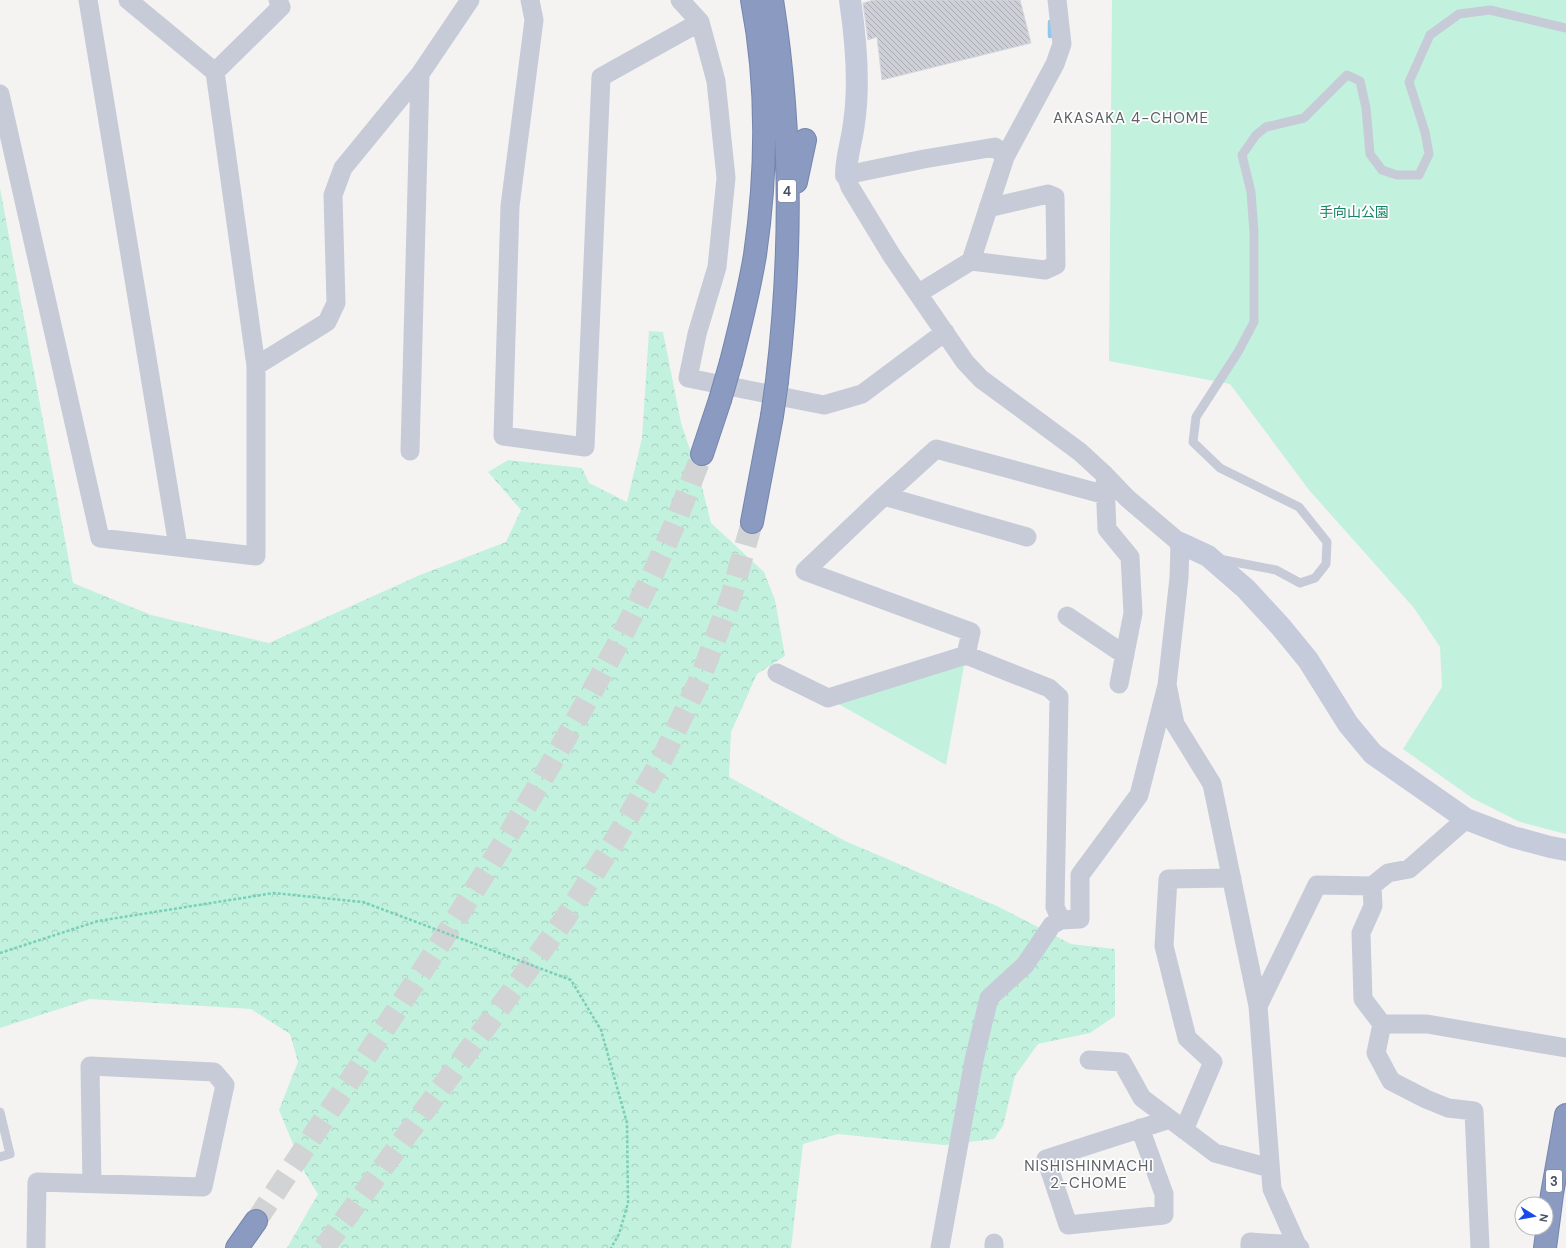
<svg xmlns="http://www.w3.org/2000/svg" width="1566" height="1248" viewBox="0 0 1566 1248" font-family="'DM Sans','Noto Sans JP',sans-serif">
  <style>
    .green { fill: #c2f1dd }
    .forest { fill: url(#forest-crowns) }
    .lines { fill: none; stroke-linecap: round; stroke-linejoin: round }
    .stream { stroke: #8fc7ee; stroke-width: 4.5 }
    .building { fill: url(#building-back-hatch); stroke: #d6d7dd }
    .highway-tunnel { stroke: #d2d3d5; stroke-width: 22; stroke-dasharray: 22 11; stroke-linecap: butt }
    .highway-casing { stroke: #7585ad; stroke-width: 24 }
    .path { stroke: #79d0b6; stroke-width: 2.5; stroke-dasharray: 3 2; stroke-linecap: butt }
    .lane { stroke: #c6cbd7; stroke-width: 9 }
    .street { stroke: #c6cbd7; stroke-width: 19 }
    .secondary { stroke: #c5cbdb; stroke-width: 22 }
    .highway { stroke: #8a9ac1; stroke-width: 22 }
    .highway-bridge-casing { stroke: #7585ad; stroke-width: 24; stroke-linecap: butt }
    .highway-bridge { stroke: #8a9ac1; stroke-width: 22 }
    .labels { text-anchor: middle; stroke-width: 3.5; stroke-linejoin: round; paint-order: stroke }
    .shield { fill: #fff; stroke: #808590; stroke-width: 1 }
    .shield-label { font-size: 13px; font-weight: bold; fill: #4a5160 }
    .park-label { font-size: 14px; fill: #178564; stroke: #fff }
    .neighbourhood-label { font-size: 15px; letter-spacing: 1px; fill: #5e6167; stroke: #fff }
  </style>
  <defs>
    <pattern id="forest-crowns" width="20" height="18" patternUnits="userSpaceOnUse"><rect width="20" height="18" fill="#c2f1dd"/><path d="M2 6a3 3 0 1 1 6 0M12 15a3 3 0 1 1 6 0" fill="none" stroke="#a8d0c0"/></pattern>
    <pattern id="building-back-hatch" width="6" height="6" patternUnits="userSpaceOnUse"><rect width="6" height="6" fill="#ced0d7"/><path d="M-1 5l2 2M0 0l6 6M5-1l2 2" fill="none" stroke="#a9abb2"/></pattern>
  </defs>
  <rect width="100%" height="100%" fill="#f4f3f2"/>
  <path class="green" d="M1112,0H1566V834L1520,822L1472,798L1403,749L1442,687L1440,647L1414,608L1309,490L1230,384L1109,361Z
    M966,655L946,765L828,698Z"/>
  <path class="forest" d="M0,188L73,583L151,615L269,643L420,575L506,542L521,510L488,472L508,460L582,468L589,483L627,502L642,438L649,331L663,332L681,423L700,479L711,523L764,572L775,600L785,656L757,674L731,732L729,777L845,841L997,906L1071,944L1115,949V1016L1090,1033L1038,1044L1015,1076L1003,1126L994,1139L944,1145L838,1134L803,1144L791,1248H287L318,1194L305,1173L279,1110L298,1062L290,1034L251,1009L90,999L0,1028Z"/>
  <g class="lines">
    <path class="stream" d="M1050,36V22"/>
  </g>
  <path class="building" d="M874,0H1020L1031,43L882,80L877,37L868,40L863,3Z"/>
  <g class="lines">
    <path class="highway-tunnel" d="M256,1221C393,1015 535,812 645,590C667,546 684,500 702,454
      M324,1248L564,920L615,840L662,759L700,679L731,597L752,522"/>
    <g class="highway-casing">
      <path id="highway" d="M772,0C792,126 792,255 777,381
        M796,182L805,140
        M731,362C740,327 749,291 755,255C767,172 768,83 752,0
        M702,454L720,400
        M752,522L772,416
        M237,1248L256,1221
        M1545,1248L1552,1194L1566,1115"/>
    </g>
    <path class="path" d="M0,953L98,921L274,893L363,902L571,980L601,1030L627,1123L628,1203L619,1234L611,1248"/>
    <path class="lane" d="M1219,559L1276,570L1300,583L1315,578L1326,564L1327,542L1299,507L1220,468L1193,442L1196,417L1238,352L1254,322V232L1251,192L1242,155L1256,135L1266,127L1304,118L1347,75L1360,81L1366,108L1370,154L1382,170L1397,175H1419L1429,154L1425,132L1409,82L1430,35L1459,14L1490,10L1566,28
      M0,1112L10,1154L0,1157"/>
    <path class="street" d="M88,0L178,546
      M530,0L534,20L510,206L503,436L585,447L601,77L700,22
      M680,0L700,22L716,81L726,178L717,267L697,334L688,378L824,405L862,394L945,332
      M215,72L281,7L278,0
      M0,94L100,538L256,556V366L215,72L128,0
      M1005,157L1055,64L1062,44L1057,0
      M971,261L1045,270L1056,265L1055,197L1048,194L988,208
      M919,293L971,261L1005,157L995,147L924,159L846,175L850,187L892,256L965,362L981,379L1080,452L1105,475L1127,498L1180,543L1179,578L1167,685L1139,795L1080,875V919L1061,920L1052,925L1025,965L989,998L974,1060L940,1248
      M256,366L327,322L336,303L333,195L343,168L420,74L470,0
      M410,451L420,74
      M1105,482L1107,529L1130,557L1133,613L1119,684
      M884,496L1027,537
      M1067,616L1125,655
      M966,655L971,632L805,571L884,496L936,449L1106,495
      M777,673L828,698L966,655L1049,688L1059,697L1055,907L1061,920
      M1168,689L1175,724L1212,784L1258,1006L1272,1189L1297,1245L1300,1248
      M1372,886L1373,906L1361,933L1363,999L1382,1024L1376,1053L1391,1081L1426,1099L1448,1108L1474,1111L1480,1248
      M1258,1006L1317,885L1372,886L1388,873L1409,869L1466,819
      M1382,1024H1427L1566,1048
      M1089,1060L1122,1062L1142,1098L1215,1153L1270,1168
      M1140,1128L1164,1194V1215L1068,1225L1046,1159L1170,1119
      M1184,1130L1213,1062L1187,1038L1164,946L1168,879L1232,878
      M36,1248L37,1182L203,1187L225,1085L214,1072L90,1066L92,1184
      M994,1248V1243
      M1250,1248V1242L1297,1245"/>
    <path class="secondary" d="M846,175C846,157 852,141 854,123C860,83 856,40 850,0
      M1180,543L1208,556L1246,589L1281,627L1308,660L1348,724L1373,754L1466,819L1513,837L1550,847L1566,850"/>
    <use href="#highway" class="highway"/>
    <g class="highway-bridge-casing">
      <path id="highway-bridge" d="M720,400L731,362
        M772,416L777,381"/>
    </g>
    <use href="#highway-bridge" class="highway-bridge"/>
  </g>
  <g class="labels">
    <g class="shield">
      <rect x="778" y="180" width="18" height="22" rx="3"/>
      <rect x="1546" y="1170" width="16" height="22" rx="3"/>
    </g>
    <g class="shield-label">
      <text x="787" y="196">4</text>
      <text x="1554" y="1186">3</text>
    </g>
    <g class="park-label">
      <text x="1354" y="217">手向山公園</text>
    </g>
    <g class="neighbourhood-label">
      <text x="1131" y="123">AKASAKA 4-CHOME</text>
      <text x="1089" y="1171">NISHISHINMACHI<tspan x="1089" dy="17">2-CHOME</tspan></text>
    </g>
  </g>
  <g transform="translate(1534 1216) rotate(101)"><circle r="19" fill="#ffffff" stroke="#b7b9bf"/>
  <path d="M0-3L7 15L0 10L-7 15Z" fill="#194ae8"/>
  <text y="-6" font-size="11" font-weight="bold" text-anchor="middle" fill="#4a5160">N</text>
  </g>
</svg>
